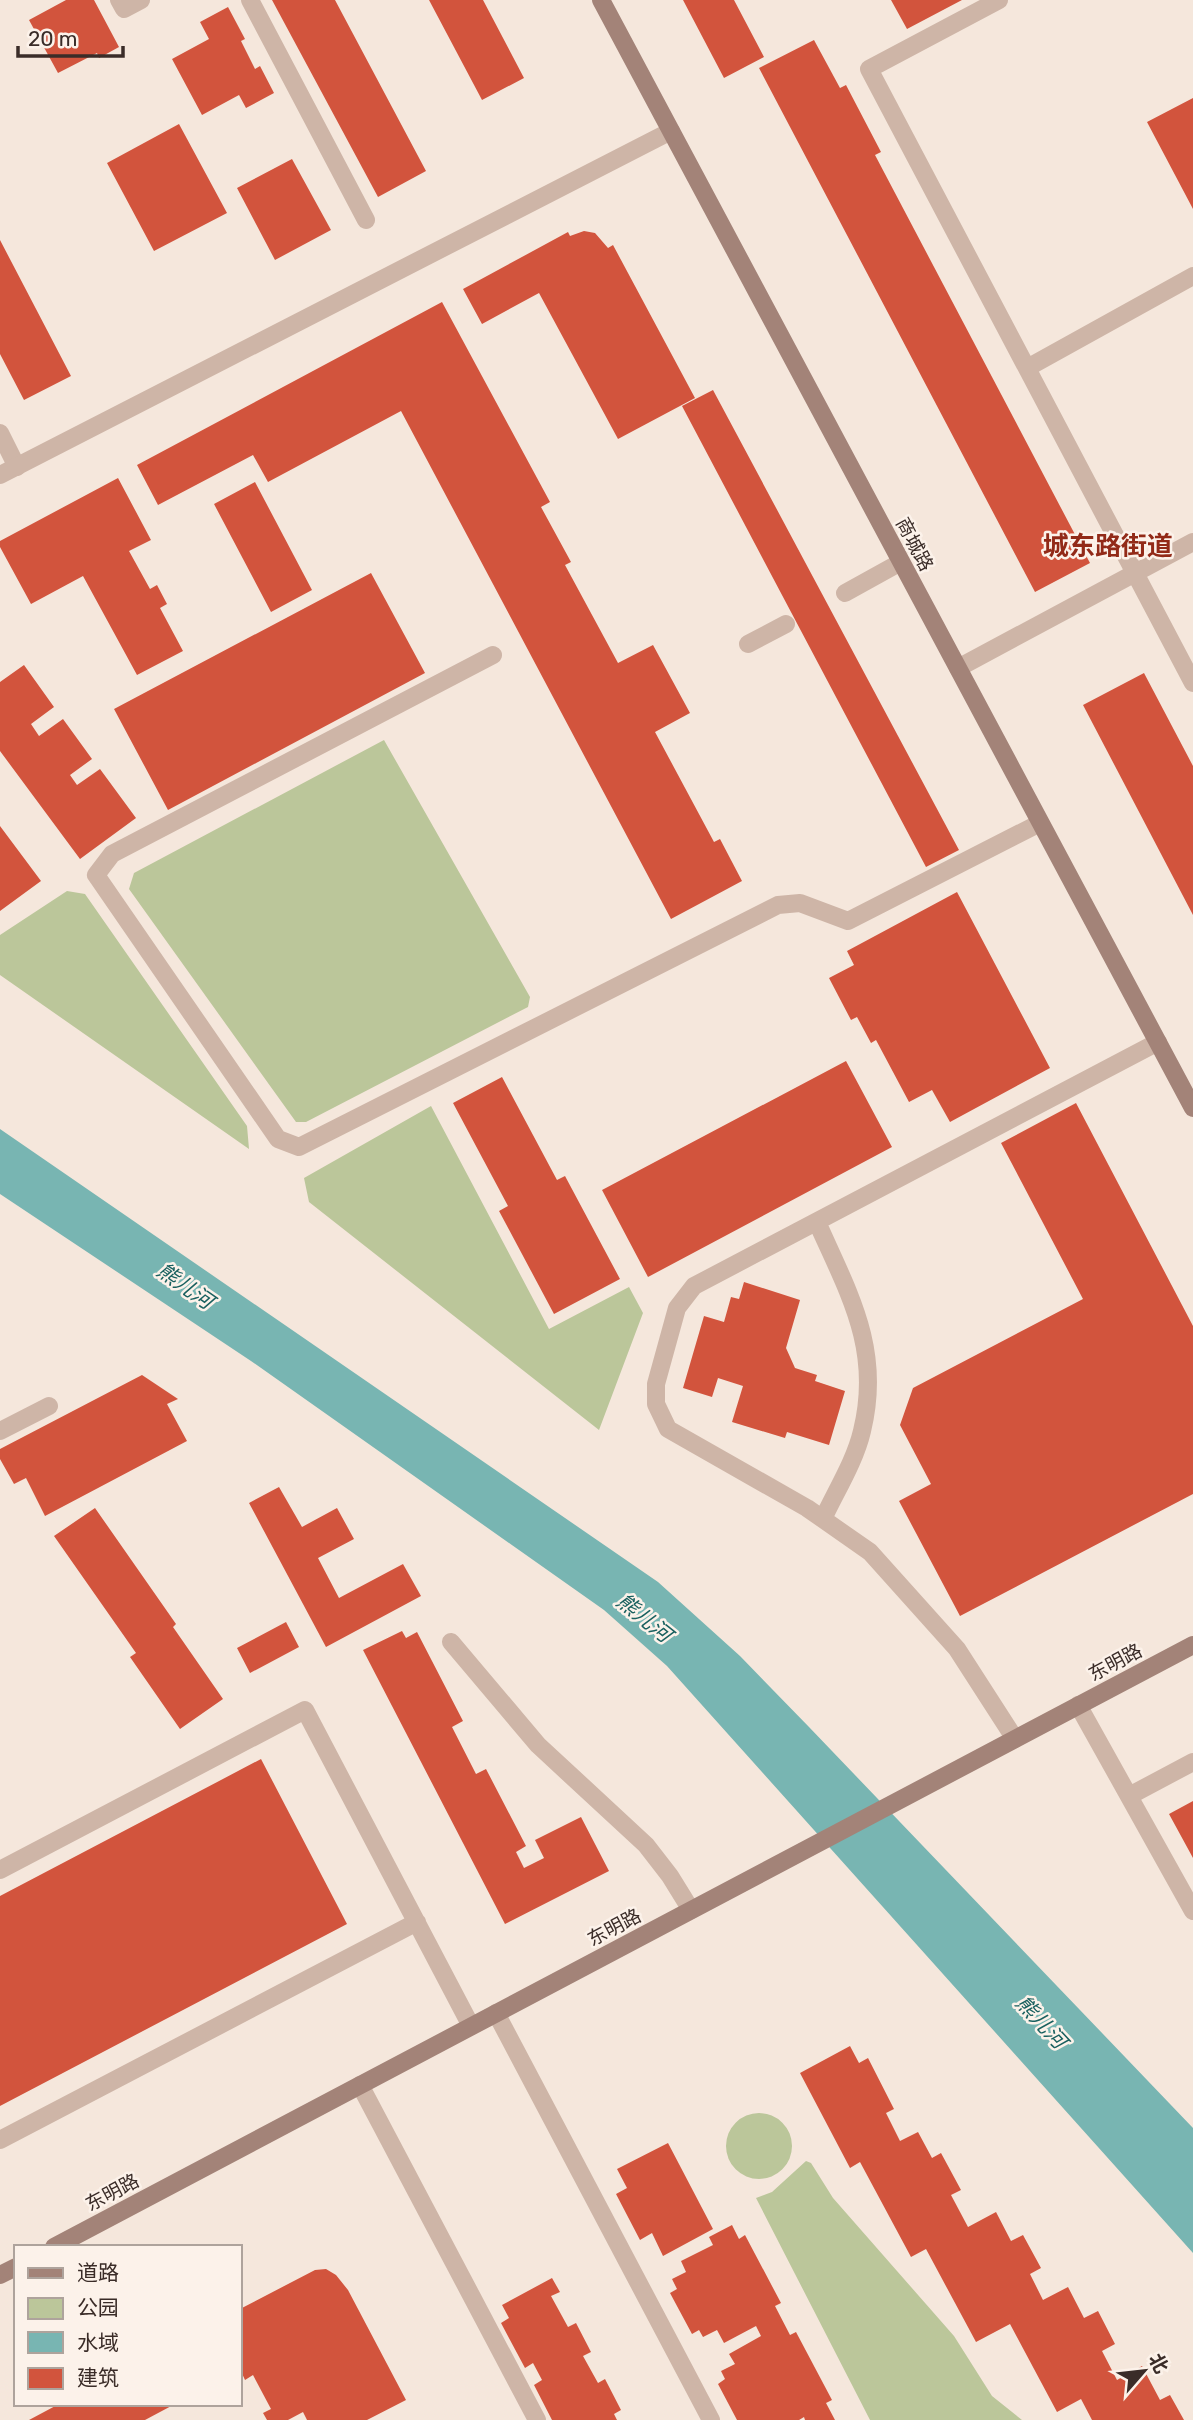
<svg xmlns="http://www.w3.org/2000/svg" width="1193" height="2420" viewBox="0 0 1193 2420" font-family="Rubik,'Noto Sans SC',sans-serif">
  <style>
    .green { fill: #bbc69a }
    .water { fill: #78b5b2 }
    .building { fill: #d2543d }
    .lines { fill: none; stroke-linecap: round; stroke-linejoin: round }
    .lane { stroke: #ceb5a7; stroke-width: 18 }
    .street { stroke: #ceb5a7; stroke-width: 18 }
    .secondary { stroke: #a38378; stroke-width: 18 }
    .labels { text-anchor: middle; stroke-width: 5; stroke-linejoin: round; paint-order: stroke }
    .street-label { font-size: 19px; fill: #3a2c28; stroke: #fcf2ea }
    .water-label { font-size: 21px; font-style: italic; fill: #19605f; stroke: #fcf2ea }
    .district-label { font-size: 26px; font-weight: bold; fill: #922a18; stroke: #fcf2ea }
  </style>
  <rect width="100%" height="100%" fill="#f5e7dc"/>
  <path class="green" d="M384,740L530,997L528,1007L306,1122H296L129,889L134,873Z
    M67,891L85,894L247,1126L249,1149L0,975V935Z
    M431,1106L549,1329L629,1287L643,1313L599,1430L309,1202L304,1178Z
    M726 2146a33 33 0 1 1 66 0a33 33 0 1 1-66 0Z
    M806,2161L811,2163L833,2198L954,2336L992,2396L1022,2420H870L756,2198L772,2192Z"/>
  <path class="water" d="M0,1129L658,1582L740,1656L809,1727L1193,2128V2253L667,1666L604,1610L251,1361L0,1194Z"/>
  <path class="building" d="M66,0H94L119,47L99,58L97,53L58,73L29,20Z
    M272,0H335L426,171L378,197Z
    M429,0H483L524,78L482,100Z
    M683,0H734L764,57L724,78Z
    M891,0H962L907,29Z
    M228,7L245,39L241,41L255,69L260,66L274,93L246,108L239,95L202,115L172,59L209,39L200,22Z
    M814,40L840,88L846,85L881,152L875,155L1090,563L1035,592L759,68Z
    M1193,98V209L1147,122Z
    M179,124L227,213L154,251L107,163Z
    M292,159L331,230L275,260L237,188Z
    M584,231L595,233L608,248L613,245L695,398L618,439L539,293L482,324L463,289L568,232L570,236Z
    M0,240L71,376L24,400L0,354Z
    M442,302L550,502L541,507L571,562L565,565L618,663L653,645L690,713L655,732L714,842L720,839L742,881L671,919L401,411L268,482L253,455L158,505L137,465Z
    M713,390L959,850L926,867L682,406Z
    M118,478L151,540L129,551L150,589L157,585L167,604L160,608L183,651L137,675L83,576L31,604L0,547V541Z
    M255,482L312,590L271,612L214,504Z
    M371,573L425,673L168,810L114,709Z
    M24,665L54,707L31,724L39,736L63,719L92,759L70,775L77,785L100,769L136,818L80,859L0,751V682Z
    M1144,673L1193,766V915L1083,705Z
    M0,826L41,881L0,911Z
    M957,892L1050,1068L950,1122L932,1090L909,1102L876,1040L871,1043L857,1017L851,1020L829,978L854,965L847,951Z
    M846,1061L892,1147L648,1277L602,1190Z
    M502,1077L557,1180L565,1176L620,1279L554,1314L499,1211L508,1206L453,1103Z
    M1076,1103L1193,1326V1494L960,1616L899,1501L931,1484L900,1425L913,1388L1083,1299L1001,1143Z
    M744,1282L800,1300L786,1348L795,1368L817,1375L815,1381L845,1391L829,1445L787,1432L785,1438L732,1422L743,1386L718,1378L712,1397L683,1388L704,1316L724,1322L731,1297L739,1299Z
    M142,1375L178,1399L167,1404L187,1441L45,1516L26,1478L14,1484L0,1459V1449Z
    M279,1487L302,1527L337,1508L354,1539L318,1558L339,1598L403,1564L421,1596L326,1647L249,1503Z
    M95,1508L176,1624L173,1627L223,1699L180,1729L130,1657L136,1653L54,1536Z
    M286,1622L299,1647L250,1673L237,1648Z
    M402,1631L406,1638L417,1632L463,1721L452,1727L476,1774L486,1769L526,1846L516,1852L524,1868L544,1858L535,1840L581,1817L609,1871L505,1924L363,1650Z
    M261,1759L347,1924L0,2106V1896Z
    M1193,1801V1858L1169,1814Z
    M850,2046L859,2063L868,2058L894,2109L886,2113L900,2141L918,2132L932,2158L941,2153L961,2190L951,2195L968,2227L996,2212L1011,2241L1023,2235L1041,2268L1030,2274L1043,2300L1068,2287L1084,2318L1098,2311L1115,2344L1102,2351L1117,2380L1142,2366L1160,2400L1170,2395L1184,2420H1092L1081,2399L1057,2412L1010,2324L976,2342L926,2249L911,2257L860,2162L850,2168L800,2073Z
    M668,2143L713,2229L663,2256L652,2233L640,2240L616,2194L627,2188L617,2169Z
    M732,2225L739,2239L745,2235L781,2303L775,2306L790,2335L796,2332L832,2400L826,2403L835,2420H805L804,2417L799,2420H737L718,2384L725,2379L721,2371L735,2364L729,2354L761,2336L756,2326L724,2343L717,2330L703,2337L699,2330L692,2334L670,2293L677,2289L672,2279L686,2272L681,2261L713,2245L709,2237Z
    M326,2269L336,2275L348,2290L406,2400L367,2420H307L303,2412L288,2420H267L263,2413L271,2409L253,2375L245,2380L240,2369V2309L315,2270Z
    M552,2278L560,2292L551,2296L568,2327L576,2323L591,2352L583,2356L598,2383L605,2379L621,2410L614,2414L617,2420H552L534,2385L542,2380L533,2363L525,2368L501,2323L509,2318L502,2305Z
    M59,2404H175L145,2420H29Z"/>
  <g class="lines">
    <path class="lane" d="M119,0L124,9L141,0
      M250,0L366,220
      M999,0L869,69L1193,683
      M1027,368L1193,276
      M0,433L17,467
      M845,593L901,562
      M748,644L786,624
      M493,655L112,854L96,875L278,1139L299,1147L778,905L800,903L848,921L1040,823
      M958,668L1193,542
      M817,1222C849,1294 882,1349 862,1431C855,1461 836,1491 823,1519
      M0,1431L49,1406
      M451,1642L538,1745L646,1845L670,1876L691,1910
      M1078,1705L1193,1911
      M1015,1739L957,1649L870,1552L807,1508L668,1429L656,1404V1384L677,1308L694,1286L1158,1042
      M1129,1796L1193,1762
      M0,1870L305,1710L471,2026
      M496,2013L711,2420
      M360,2085L537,2420
      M0,2140L417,1922"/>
    <path class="street" d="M0,475L671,131"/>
    <path class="secondary" d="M601,0L1193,1108
      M54,2247L1193,1645
      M0,2275L16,2267"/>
  </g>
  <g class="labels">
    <g class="street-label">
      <text transform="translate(915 544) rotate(62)" y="7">商城路</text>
      <text transform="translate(1115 1662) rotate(-28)" y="7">东明路</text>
      <text transform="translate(614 1927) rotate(-28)" y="7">东明路</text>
      <text transform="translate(112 2192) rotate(-28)" y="7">东明路</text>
    </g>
    <g class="water-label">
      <text transform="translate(185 1286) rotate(35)" y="7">熊儿河</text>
      <text transform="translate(644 1618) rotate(39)" y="7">熊儿河</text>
      <text transform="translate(1041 2022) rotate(47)" y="7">熊儿河</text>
    </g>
    <g class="district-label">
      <text x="1108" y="555">城东路街道</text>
    </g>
  </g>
  <rect x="14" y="2245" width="228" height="161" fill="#fcf2ea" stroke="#aea39c" stroke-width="2"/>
  <rect x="28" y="2268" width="35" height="10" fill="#a38378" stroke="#aea39c" stroke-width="2"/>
  <text x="77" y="2280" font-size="21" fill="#3a2c28">道路</text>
  <rect x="28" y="2298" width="35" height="21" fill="#bbc69a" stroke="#aea39c" stroke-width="2"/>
  <text x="77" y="2315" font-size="21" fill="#3a2c28">公园</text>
  <rect x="28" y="2332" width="35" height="21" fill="#78b5b2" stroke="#aea39c" stroke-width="2"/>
  <text x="77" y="2350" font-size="21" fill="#3a2c28">水域</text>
  <rect x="28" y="2368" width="35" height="21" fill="#d2543d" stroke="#aea39c" stroke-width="2"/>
  <text x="77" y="2385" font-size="21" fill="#3a2c28">建筑</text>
  <g transform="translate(1144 2371) rotate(62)" stroke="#fcf2ea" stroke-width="5" paint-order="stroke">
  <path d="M0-5L12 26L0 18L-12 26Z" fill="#3a2c28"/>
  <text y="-10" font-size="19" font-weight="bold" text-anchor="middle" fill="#3a2c28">北</text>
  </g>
  <path d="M18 46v10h105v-10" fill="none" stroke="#3a2c28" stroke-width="3.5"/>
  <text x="28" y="46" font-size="21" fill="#3a2c28" stroke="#fcf2ea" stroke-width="5" paint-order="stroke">20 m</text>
</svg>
